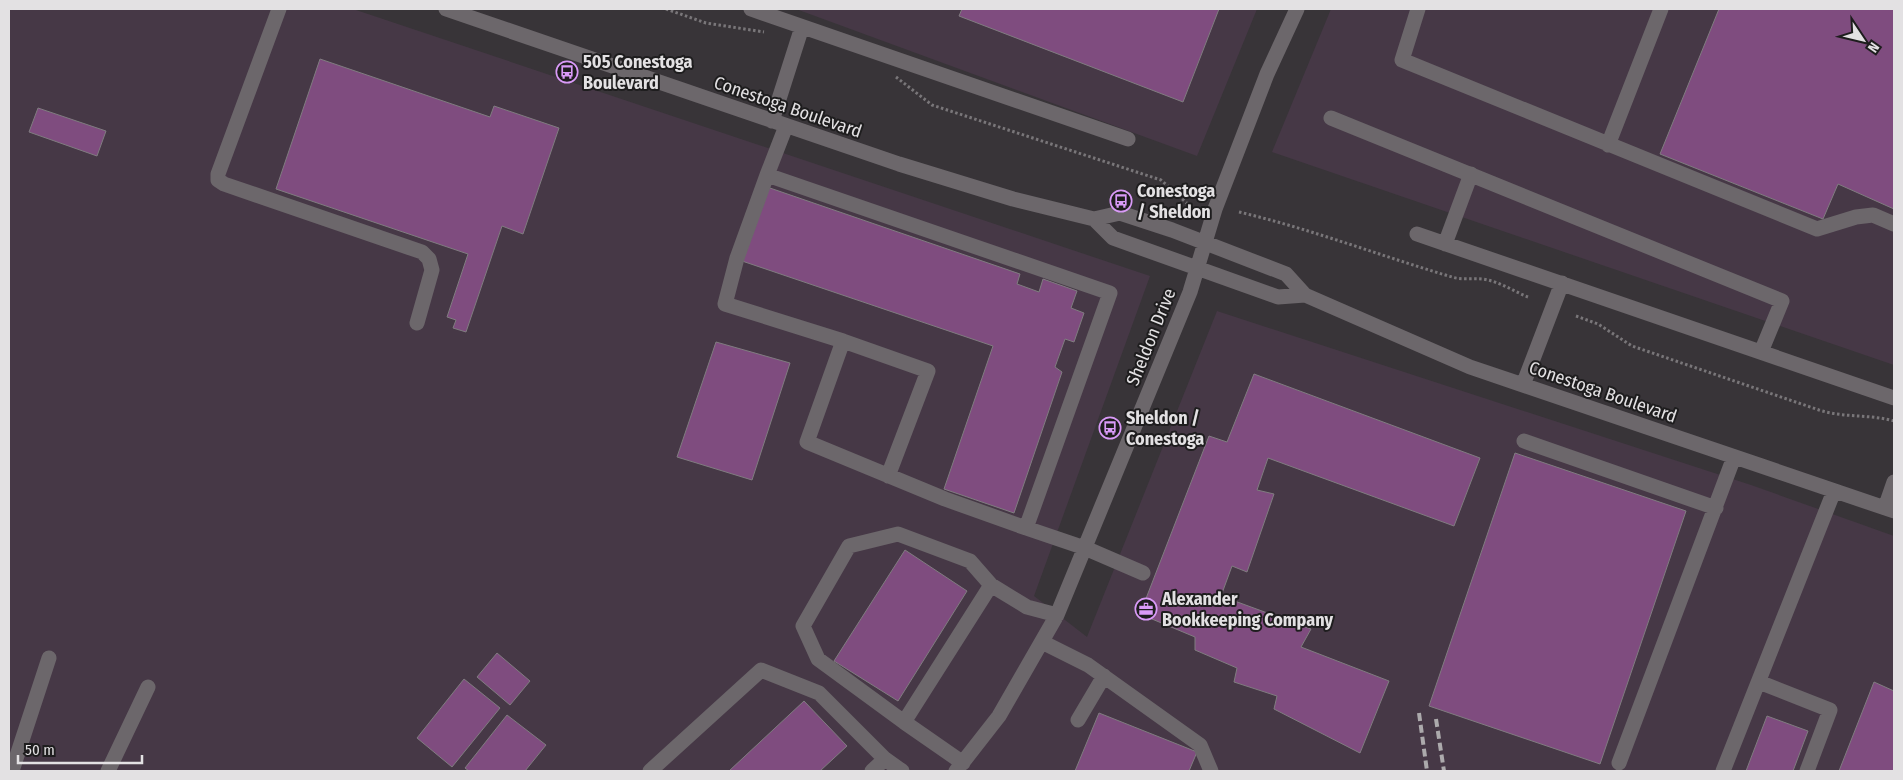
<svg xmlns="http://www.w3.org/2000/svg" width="1903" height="780" viewBox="0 0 1903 780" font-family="'Fira Sans Condensed',sans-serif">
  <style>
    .industrial { fill: #463846 }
    .building { fill: #7f4c7f; stroke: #807c80 }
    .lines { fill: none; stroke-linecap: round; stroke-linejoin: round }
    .path { stroke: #797679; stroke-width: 3; stroke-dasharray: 2.5 2.5; stroke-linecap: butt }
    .minor { stroke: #6c676b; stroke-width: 15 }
    .rail { stroke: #acaaac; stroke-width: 4; stroke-dasharray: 8 4; stroke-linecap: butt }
    .labels { text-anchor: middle; stroke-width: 4; stroke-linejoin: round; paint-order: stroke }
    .poi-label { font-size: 18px; font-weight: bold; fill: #e3e1e3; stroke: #1e1d1e; text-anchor: start }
    .street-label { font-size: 18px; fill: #e3e1e3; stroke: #1e1d1e }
  </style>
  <rect width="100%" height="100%" fill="#383438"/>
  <path class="industrial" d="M9,9H353L1150,276L1034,596L1087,637L1217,311L1751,485L1894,536V771H9Z
    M796,9H1257L1197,156Z
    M1331,9H1894V365L1272,152Z"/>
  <path class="building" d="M962,9H1219L1183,102L959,16Z
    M1719,9H1894V209L1838,184L1823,219L1660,154Z
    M320,59L490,117L494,106L559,128L523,234L502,226L466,332L453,328L456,320L447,317L468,254L276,189Z
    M38,108L106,131L97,156L29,132Z
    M767,187L1020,274L1017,284L1039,292L1043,279L1077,291L1071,308L1084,313L1074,342L1065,339L1055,367L1062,372L1014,513L944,489L993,346L742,261Z
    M716,342L790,363L752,480L677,457Z
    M1254,374L1480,458L1454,526L1268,458L1257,490L1274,494L1247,572L1232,566L1221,596L1311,629L1301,647L1389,681L1360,753L1274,709L1277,696L1234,682L1237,668L1195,650V637L1140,614L1209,436L1227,442Z
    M1515,453L1686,511L1600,764L1429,706Z
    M905,550L967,591L898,701L834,661Z
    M497,653L530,681L510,705L477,677Z
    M464,679L500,708L452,767L417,738Z
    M1874,682L1894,691V771H1839Z
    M804,701L847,746L820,771H729Z
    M1099,713L1197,752L1189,771H1075Z
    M507,715L546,745L525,771H469L465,768Z
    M1767,716L1808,731L1793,771H1746Z"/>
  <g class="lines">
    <path class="path" d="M666,9L706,23L764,32
      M896,77L932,105L1161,180L1189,205
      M1239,212C1311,229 1381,256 1452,277C1461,280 1472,278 1482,279C1499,281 1513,291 1528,297
      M1576,316L1598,324L1632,346L1819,410C1844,418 1869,414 1894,421"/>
    <path class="minor" d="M279,9L218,174V180L224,184L422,252L429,259L432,270L417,323
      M446,9L899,164L1013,199L1094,219L1120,213L1172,230L1286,274L1305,295L1470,367L1894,511
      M751,9L1128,139
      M1418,9L1402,60L1817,229L1856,217L1873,215L1894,224
      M1331,118L1782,301L1761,352
      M772,121L802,27
      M786,126L767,175L1110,293L1026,528L1085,548L1143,573
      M1608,145L1661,9
      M767,175L737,258L725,304L843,341L807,442L945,499L1026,528
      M1094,219L1113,238L1278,297L1305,295
      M1417,234L1894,398
      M1445,244L1471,174
      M843,341L928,371L888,476
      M1523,385L1562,283
      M1524,441L1716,508
      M1885,508L1894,482
      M1042,642L1088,665L1200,745L1211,771
      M1759,682L1830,710L1807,771
      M1078,720L1104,676
      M904,722L818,659L803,626L849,546L898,534L970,561L991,585
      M963,763L904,722L991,585L1027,607L1057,615
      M1619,763L1734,457
      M12,771L49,658
      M108,771L148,687
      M650,771L761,670L819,693L885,759
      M872,771L885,759L902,771
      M956,771L999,716L1057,615L1190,292L1215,209L1267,74L1297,9
      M1723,771L1834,491"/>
    <path class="rail" d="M1419,713L1427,771
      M1436,719L1444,771"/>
  </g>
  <defs>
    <g id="bus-ring" transform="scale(1.125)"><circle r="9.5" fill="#1e1d1e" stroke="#d99af7" stroke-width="1.5"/><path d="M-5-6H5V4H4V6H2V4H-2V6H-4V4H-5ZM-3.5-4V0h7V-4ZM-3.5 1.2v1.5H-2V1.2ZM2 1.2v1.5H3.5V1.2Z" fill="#d99af7"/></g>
    <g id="office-ring" transform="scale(1.125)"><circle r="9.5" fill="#1e1d1e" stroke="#d99af7" stroke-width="1.5"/><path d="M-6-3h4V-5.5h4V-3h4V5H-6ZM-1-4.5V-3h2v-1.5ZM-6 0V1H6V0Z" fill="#d99af7"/></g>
  </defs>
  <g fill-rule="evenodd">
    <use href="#bus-ring" x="567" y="72"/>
    <use href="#bus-ring" x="1121" y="201"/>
    <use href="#bus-ring" x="1110" y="428"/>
    <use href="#office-ring" x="1146" y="609"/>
  </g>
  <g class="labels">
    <g class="poi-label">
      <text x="583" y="68">505 Conestoga<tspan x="583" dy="21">Boulevard</tspan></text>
      <text x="1137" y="197">Conestoga<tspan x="1137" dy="21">/ Sheldon</tspan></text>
      <text x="1126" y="424">Sheldon /<tspan x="1126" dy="21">Conestoga</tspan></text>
      <text x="1162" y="605">Alexander<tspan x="1162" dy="21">Bookkeeping Company</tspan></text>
    </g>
    <g class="street-label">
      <text transform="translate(788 107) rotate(19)" y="6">Conestoga Boulevard</text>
      <text transform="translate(1151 337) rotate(-68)" y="6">Sheldon Drive</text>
      <text transform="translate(1603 392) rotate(19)" y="6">Conestoga Boulevard</text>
    </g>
  </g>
  <rect width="1903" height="780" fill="none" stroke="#e3e1e3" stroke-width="20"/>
  <g transform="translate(1863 40) rotate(125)" stroke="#1e1d1e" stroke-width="4" paint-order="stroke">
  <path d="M0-4L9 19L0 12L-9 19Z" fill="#e3e1e3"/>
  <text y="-8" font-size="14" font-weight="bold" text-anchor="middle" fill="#e3e1e3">N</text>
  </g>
  <path d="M18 755v8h124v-8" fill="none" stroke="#e3e1e3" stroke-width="2.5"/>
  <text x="25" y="755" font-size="15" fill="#e3e1e3" stroke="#1e1d1e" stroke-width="4" paint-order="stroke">50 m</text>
</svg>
